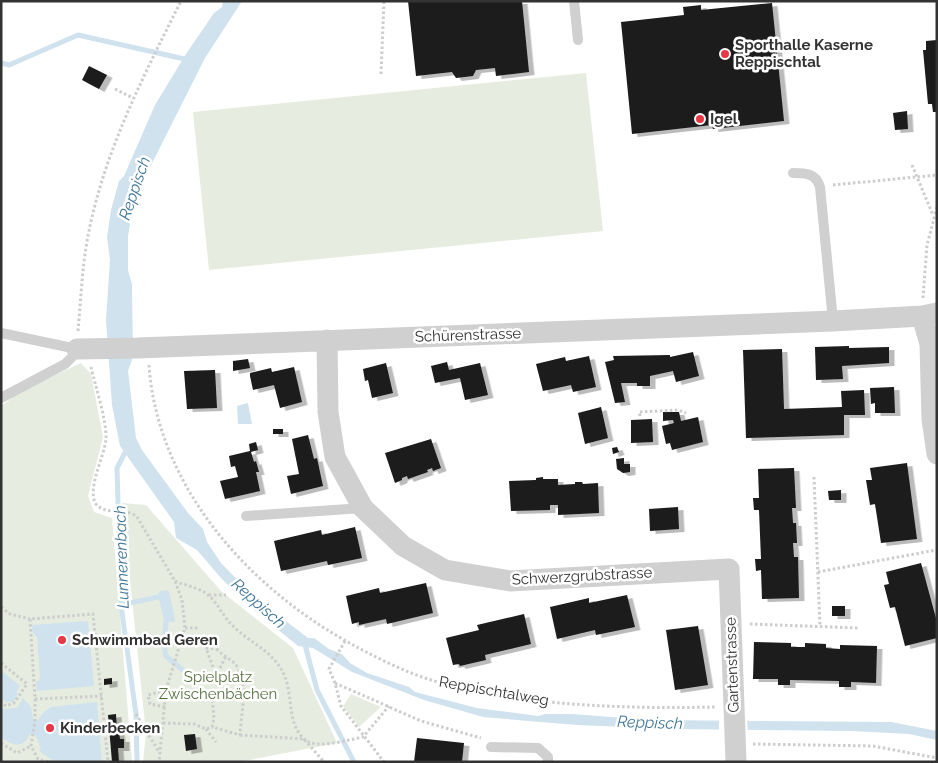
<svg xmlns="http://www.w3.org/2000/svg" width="938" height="763" viewBox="0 0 938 763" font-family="Raleway,sans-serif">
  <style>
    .green { fill: #e6ecdf }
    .water { fill: #cfe2ee }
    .pier { fill: #fff }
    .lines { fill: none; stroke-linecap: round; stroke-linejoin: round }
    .stream { stroke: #cfe2ee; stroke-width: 5 }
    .building { fill: #1a1a1a; filter: url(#shadow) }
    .path { stroke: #cdcdcd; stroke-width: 3; stroke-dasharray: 2.5 2.5; stroke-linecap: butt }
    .service { stroke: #d0d0d0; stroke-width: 10 }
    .minor { stroke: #d0d0d0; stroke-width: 21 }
    .poi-dot { fill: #e63946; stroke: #fff; stroke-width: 2 }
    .labels { text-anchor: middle; stroke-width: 5; stroke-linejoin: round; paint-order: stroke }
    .poi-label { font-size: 15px; font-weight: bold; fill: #333; stroke: #fff; text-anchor: start }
    .street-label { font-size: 15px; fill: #333; stroke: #fff }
    .park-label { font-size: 15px; fill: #56703f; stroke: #fff }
    .water-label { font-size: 16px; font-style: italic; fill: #3f7597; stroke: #fff }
  </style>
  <defs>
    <filter id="shadow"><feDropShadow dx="5.5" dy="3" stdDeviation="0" flood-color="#0004"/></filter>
  </defs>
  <rect width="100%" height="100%" fill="#fff"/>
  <path class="green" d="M586,73L603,231L209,270L193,112Z
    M81,363L91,374L103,437L88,496L94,512L112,518L132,762H1V406L23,390Z
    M122,503L146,505L221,591L293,648L337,743L239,762H143L146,733Z
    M351,694L381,707L359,727L343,706Z"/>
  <path class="water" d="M223,1H242L205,58L134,199L128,236V270L132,284L133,357L128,371L136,438L142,450L188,513L203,529L207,542L221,563L252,595L308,638H314L329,649L342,654L350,663L367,673L409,687L415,692L477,708L538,716L545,714H572L652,720L891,722L937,731V740L909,734L851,731L674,729L577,725L483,717L424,700L352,672L313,648L298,646L249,606L221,578L197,550L176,538L174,522L120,446L112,405L106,320L110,260L107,237L111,210L119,181L124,176L155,105L186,54L214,13L222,7Z
    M248,403L252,424H238L237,406Z
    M167,590L169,592L175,619L174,622L164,621L158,594L160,591Z
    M88,621L94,686L37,691L36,683L40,678L37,637L33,633L32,625Z
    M1,670L20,686L17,690V696L13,702H6L1,698Z
    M23,698L31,707L33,720L37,721L45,711L51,707L97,702L102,762L54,761L39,751L41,749L35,734H30C24,749 11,746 1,737V709L17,708Z"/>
  <path class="pier" d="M719,718H747L748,733H719Z"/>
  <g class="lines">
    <path class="stream" d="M1,63L9,65L78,35L189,60
      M128,447L117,468L121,605L136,714L137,762
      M121,605L158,597
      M166,622L164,645L166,656L191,677
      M304,641L317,690L354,762"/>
  </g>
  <path class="building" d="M408,1H522L529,72L496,76L495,68L476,70L473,76L456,78L452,72L416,76Z
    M772,3L784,121L713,129L712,125L632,134L621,22L684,15L683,7L701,5V10Z
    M937,40V112H933L932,104H928L923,50H926V41Z
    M89,66L107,75L99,89L82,80Z
    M907,111L908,129L895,130L893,113Z
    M849,346V348L889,347V363L842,366L843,379L816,380L815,347Z
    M782,349L784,409L842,407L841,391L864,390L865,415H844V435L746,438L743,350Z
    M693,352L699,376L676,382L673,371L650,376V386H637V383H621L625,402L615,403L605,362L614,360L613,356L670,355V357Z
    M589,356L596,387L573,392L571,385L543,391L536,364L565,357L566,361Z
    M248,359L250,368L233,371V361Z
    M447,362L449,370L480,363L488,395L465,400L460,378L435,383L431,366Z
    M386,363L393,393L372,398L368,380L365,381L363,369Z
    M294,367L302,402L280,408L274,385L253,390L250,376V373L271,368L272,372Z
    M215,370L217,408L187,409L184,371Z
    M894,387L895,413H875V403L871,404L870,388Z
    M601,407L608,438L585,444L578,413Z
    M663,412H679L681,421L698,417L703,442L672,450L670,443L666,444L662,426L674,423L673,420L663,421Z
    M652,419L653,442L631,443V420Z
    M273,429H283V434H273Z
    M308,435L314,459L317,458L323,486L291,494L287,476L299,474L292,439Z
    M431,439L441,468L433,471L432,468L427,470L428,472L408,479L407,476L402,478V480L395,483L385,453Z
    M256,442L258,450L251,452L254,462L256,461L259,472H256L260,491L225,499L220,481L238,477L235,466L231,467L229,456L250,451L249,444Z
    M617,447L619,452L613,454L612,448Z
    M624,458V464H630V472L623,473L617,469L616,459Z
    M907,463L917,539L881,543L875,504L870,505L866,480H872L870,468Z
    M794,468L796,508H792L793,523H796L797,543H793L794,557H798L799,598L762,599L761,570L756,571L755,559H761L759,510H754L753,498H759L758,469Z
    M543,477V479H558V485L575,484V482H582L583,484L598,483L599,513L558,515V505H550V510L511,511L509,481L536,480V478Z
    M841,490V500H829L828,491Z
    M678,507L679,529L650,531L649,509Z
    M355,527L362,558L328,565L327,561L281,571L274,541L321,530L322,535Z
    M921,563L937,622V638L905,646L895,607L890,608L884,585L889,584L886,572Z
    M426,583L433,613L387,624L386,619L359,625V622L352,624L346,596L379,588L380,593Z
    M627,595L635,627L596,635L595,630L557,639L550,607L589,598V603Z
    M832,606H845V616H832Z
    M524,614L531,644L485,655L486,660L460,666L459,664L453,665L446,638L479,630L477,625Z
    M698,626L708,685L675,690L666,630Z
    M754,642L791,643V647H805V643L826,644V648L840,649V645L877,646L876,683L851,682V687H839V681L790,680V685H778V679H753Z
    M112,678V684L104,685V679Z
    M116,714L117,732H119L120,739H124V748H118L119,762H112L108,715Z
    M195,734L197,749L186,751L184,735Z
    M417,738L464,743L462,762H414Z"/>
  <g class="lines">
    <path class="path" d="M381,74L384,1
      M115,89L133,98
      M912,165L933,215
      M833,185L937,175
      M923,298L927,245L937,207
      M78,331C81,299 82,267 88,236C104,152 143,77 181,1
      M149,365C150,379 152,393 155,406C179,511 262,596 355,646C381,660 409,674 438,682C524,706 627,709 716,707
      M91,367C95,385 107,421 106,439C104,458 88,485 95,503C106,517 124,506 137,517L175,581L182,600L185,628L166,690L159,762
      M640,416L639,412L678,410L686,413
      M814,477L820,626
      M818,572L936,550
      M175,581C184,585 195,587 204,592C216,599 222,615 231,624C250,644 274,650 285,677C293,697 287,723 304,739C315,750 348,740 363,737L389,706
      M209,595H226
      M1,607L10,614L30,619
      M750,624L859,628
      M185,628H200
      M211,635C213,639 214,646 217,649C223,657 233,659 238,668C248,687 241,715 240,735L212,727
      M345,641L329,669L335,683L341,706L384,762
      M1,663L27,684L14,703L6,706L1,702
      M213,667L206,648L217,649
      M220,668L226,656
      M335,683L421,721L481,738
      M35,699L102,696
      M165,707L150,704L148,695L166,690
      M136,714L159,752
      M163,723L194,724L206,729L212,727L214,718L212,696
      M206,729L216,742
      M240,735L304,739L324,762
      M1,743L17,753L31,746
      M753,744L873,746L937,758
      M48,762L38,759L31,746L35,721V699L30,619L93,614L108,762"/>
    <path class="service" d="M574,1L578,40
      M793,173C805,173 816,173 820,187L833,321
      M1,333L77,349L72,357L65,364L1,398
      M246,516L363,508
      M491,747L538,748L548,757V762"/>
    <path class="minor" d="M922,316L930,344L932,419L937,454
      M327,340L328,412L335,457L363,508L403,546L445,570L510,581L729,569L736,762
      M77,349L138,348L833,321L922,316L937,313"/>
  </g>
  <g class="poi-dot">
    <circle cx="725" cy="54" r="5"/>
    <circle cx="700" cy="119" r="5"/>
    <circle cx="62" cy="640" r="5"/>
    <circle cx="50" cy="728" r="5"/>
  </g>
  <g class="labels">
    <g class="poi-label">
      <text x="735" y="50">Sporthalle Kaserne<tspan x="735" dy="17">Reppischtal</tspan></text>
      <text x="710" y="124">Igel</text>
      <text x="72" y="645">Schwimmbad Geren</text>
      <text x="60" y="733">Kinderbecken</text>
    </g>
    <g class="street-label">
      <text transform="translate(468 335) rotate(-2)" y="5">Schürenstrasse</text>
      <text transform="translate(582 576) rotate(-3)" y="5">Schwerzgrubstrasse</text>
      <text transform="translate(732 665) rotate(-92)" y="5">Gartenstrasse</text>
      <text transform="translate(494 691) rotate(10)" y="5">Reppischtalweg</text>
    </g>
    <g class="park-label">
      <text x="218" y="682">Spielplatz<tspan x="218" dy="17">Zwischenbächen</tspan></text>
    </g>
    <g class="water-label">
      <text transform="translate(134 188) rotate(-71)" y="6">Reppisch</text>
      <text transform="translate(121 557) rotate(-92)" y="6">Lunnerenbach</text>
      <text transform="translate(259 603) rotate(42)" y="6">Reppisch</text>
      <text transform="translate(650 722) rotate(2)" y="6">Reppisch</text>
    </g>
  </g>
  <rect width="938" height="763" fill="none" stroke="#333333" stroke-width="5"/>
</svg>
